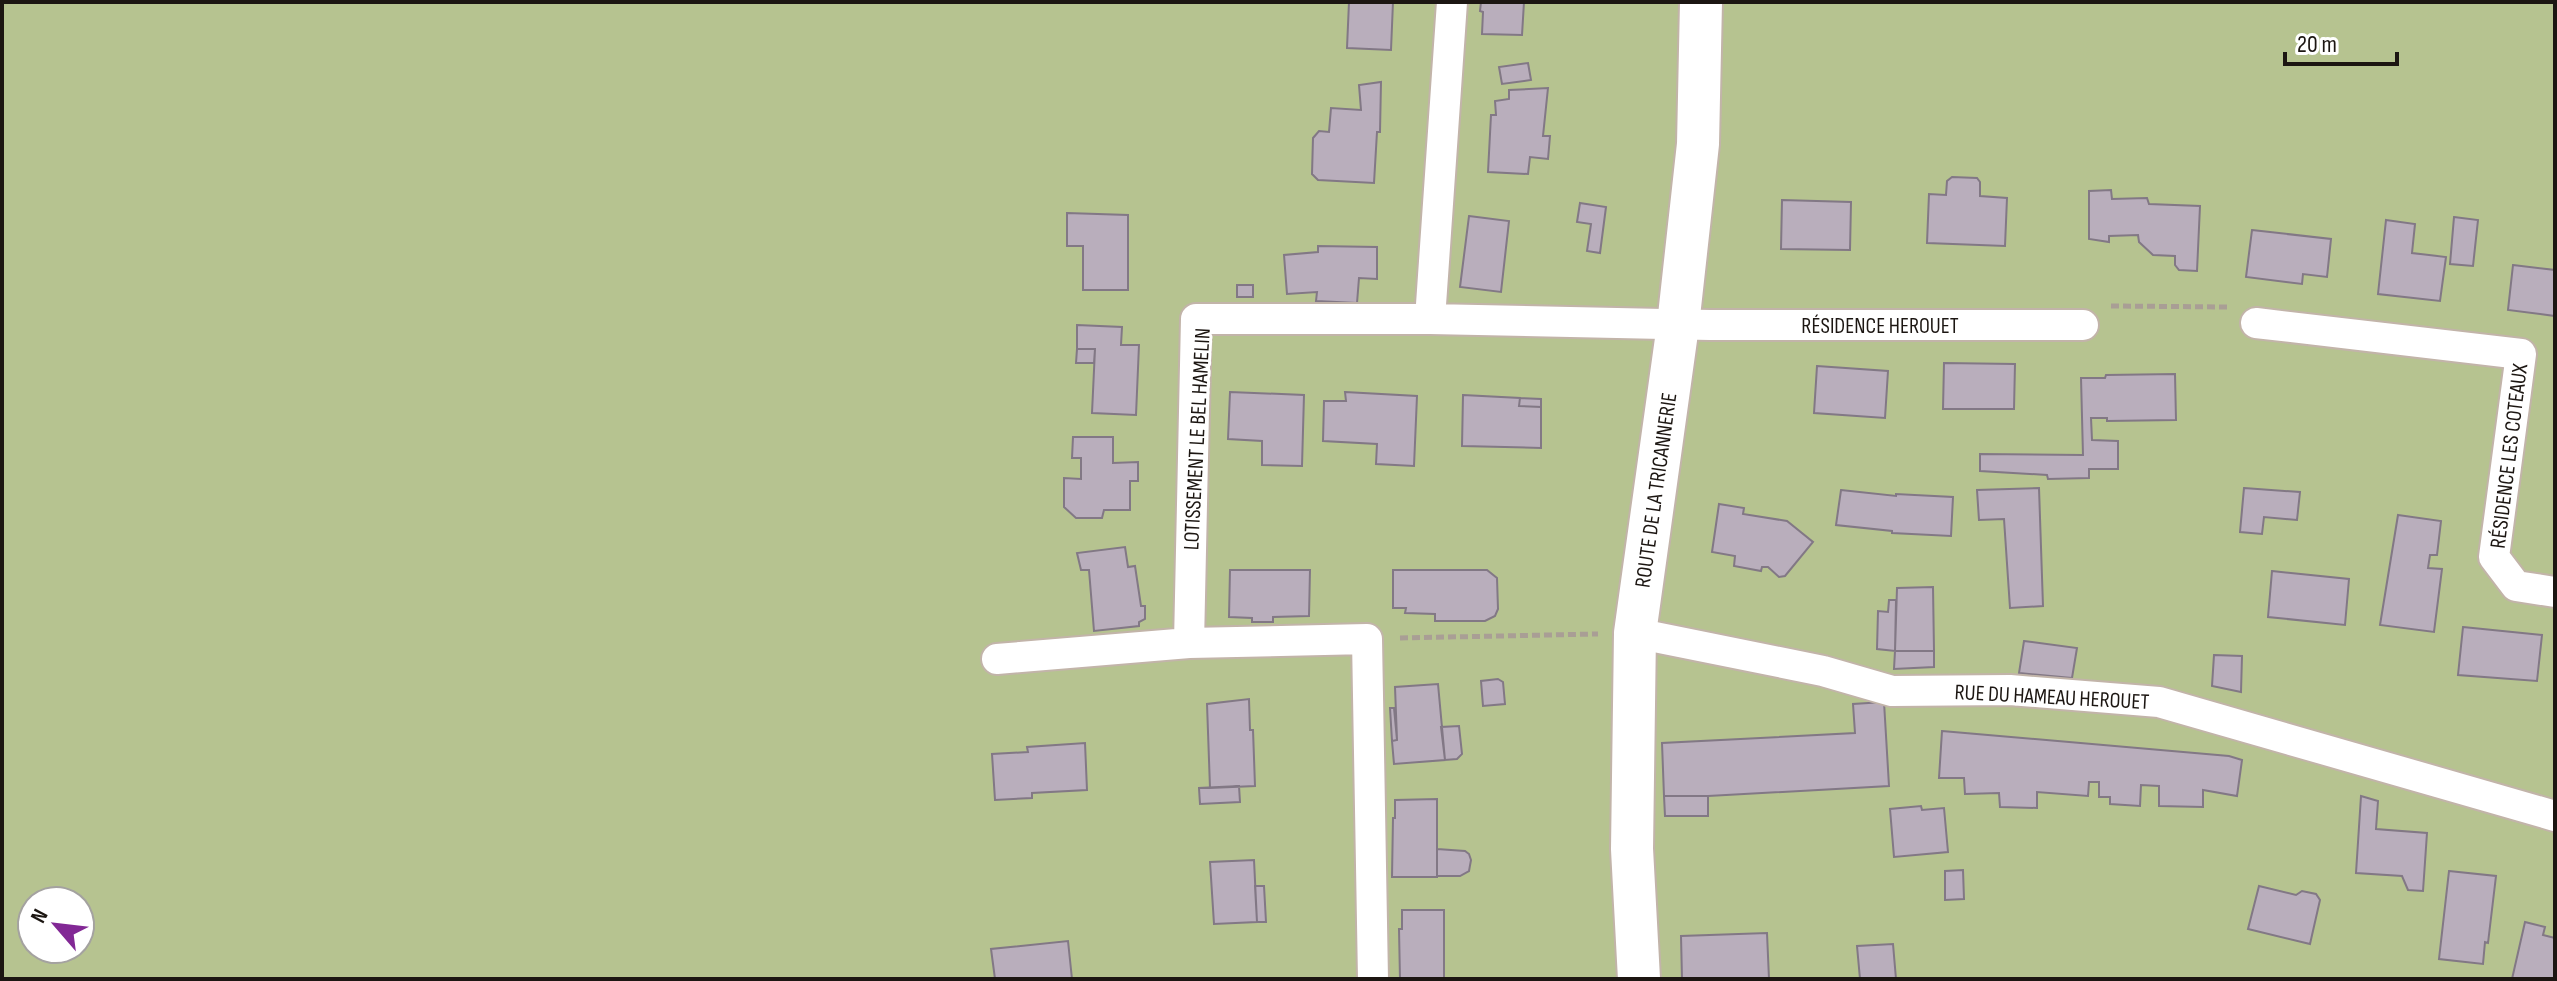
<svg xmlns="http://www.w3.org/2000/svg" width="2557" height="981" viewBox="0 0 2557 981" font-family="'Sofia Sans Condensed',sans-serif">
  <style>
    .green { fill: #b6c390; fill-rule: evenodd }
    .building { fill: #b9aebc; stroke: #827885; stroke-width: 2 }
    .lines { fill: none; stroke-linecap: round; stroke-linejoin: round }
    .street-casing { stroke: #c2b4a9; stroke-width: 34 }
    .secondary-casing { stroke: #c2b4a9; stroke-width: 46 }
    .path { stroke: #a99e95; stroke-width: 5; stroke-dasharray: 8 4; stroke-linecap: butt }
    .street { stroke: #fff; stroke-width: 30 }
    .secondary { stroke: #fff; stroke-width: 42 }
    .labels { text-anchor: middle; stroke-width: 6; stroke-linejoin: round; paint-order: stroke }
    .street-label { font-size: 22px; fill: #1c1612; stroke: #fff }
  </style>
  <rect width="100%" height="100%" fill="#faebdf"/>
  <path class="green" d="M2,2H2555V979H2ZM32,901H80V949H32Z"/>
  <path class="building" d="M1349,2H1393L1391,50L1347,48Z
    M1481,2H1524L1522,35L1482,34L1483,12L1480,11Z
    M1528,63L1531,80L1502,84L1499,67Z
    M1381,82L1380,132H1377L1374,183L1318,180L1312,174L1313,138L1319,131L1329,132L1331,108L1361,110L1359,85Z
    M1548,88L1543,136H1550L1548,159L1530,157L1528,174L1488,172L1491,115H1496L1495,101L1509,99V90Z
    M1952,177L1977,178L1980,182V196L2007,198L2005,246L1927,243L1929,194L1946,195L1947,181Z
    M2111,190L2112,199L2147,198L2149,204L2200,206L2197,271L2179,270L2175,265V256L2153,255L2139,242L2138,235L2109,236V242L2089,239V191Z
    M1782,200L1851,202L1850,250L1781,249Z
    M1580,203L1606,207L1600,253L1587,251L1591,224L1577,222Z
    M1067,213L1128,215V290H1083V246H1067Z
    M1469,216L1509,221L1501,292L1460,287Z
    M2454,217L2478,220L2473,266L2450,264Z
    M2386,220L2415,224L2412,253L2446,257L2440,301L2378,294Z
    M2252,230L2331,239L2327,277L2303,274L2302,284L2246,277Z
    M1318,246L1377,247V279L1359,278L1357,303L1316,301L1317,292L1287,294L1284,255L1318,252Z
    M2513,265L2555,270V316L2508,310Z
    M1237,285H1253V297H1237Z
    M1077,325L1122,327L1121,345H1139L1136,415L1092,413L1095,349H1077Z
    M1077,349H1095L1094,363H1076Z
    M1944,363L2015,364L2014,409H1943Z
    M1817,366L1888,371L1885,418L1814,413Z
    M2175,374L2176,420L2107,421V418H2091L2092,440L2118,441V469H2089V478L2048,479L2047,475L1980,471V454L2083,455L2081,378H2105L2106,375Z
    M1230,392L1304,395L1302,466L1262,465V441L1228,439Z
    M1345,392L1417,396L1414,466L1376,464L1377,444L1323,441L1324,401H1346Z
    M1463,395L1520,398L1519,406L1541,407V448L1462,446Z
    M1520,398L1541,399V407L1519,406Z
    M1073,437H1113V463L1138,462V481H1130V510H1104L1102,518H1076L1064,507V478L1081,479V458H1072Z
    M2039,488L2043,606L2010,608L2004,519L1979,520L1977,490Z
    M2244,488L2300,492L2297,520L2264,517L2262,534L2240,532Z
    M1841,490L1896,496V494L1953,497L1951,536L1892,533V531L1836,525Z
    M1719,504L1744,508L1743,514L1787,521L1813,542L1785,576L1779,577L1768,567H1762L1761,571L1734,566L1735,556L1712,552Z
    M2398,515L2441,521L2437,555H2430L2428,568L2442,569L2434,632L2380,625Z
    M1125,547L1128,567L1135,566L1141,606H1145V619L1139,622V626L1094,631L1089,570H1081L1077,553Z
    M1230,570H1310L1309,616L1273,617V622H1252V618L1229,617Z
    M1393,570H1487L1497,578L1498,609L1495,616L1485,621H1435V614L1405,613L1406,608H1393Z
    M2272,571L2349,579L2345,625L2268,617Z
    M1933,587L1934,651H1895L1897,588Z
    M1889,600H1896L1895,651L1877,649L1878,611L1888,612Z
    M2463,627L2542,635L2537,681L2458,675Z
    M2024,641L2077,648L2072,678L2019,673Z
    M1895,651H1934V667L1894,669Z
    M2214,655L2242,656L2241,692L2212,686Z
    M1498,679L1503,682L1505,704L1483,706L1481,681Z
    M1438,684L1445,760L1394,764L1392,741L1397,740L1395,687Z
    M1249,699L1250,730H1253L1255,786L1210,788L1207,704Z
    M1884,702L1889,786L1708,796H1664L1662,743L1855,733L1853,704Z
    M1390,708H1394L1397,740L1392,741Z
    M1459,726L1462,754L1457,759L1445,760L1441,727Z
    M1942,731L2229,756L2242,760L2237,796L2203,790V807L2159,806V786L2141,785L2140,806L2110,804V797H2099V782H2089L2088,796L2037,792V808L2000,807L1999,793L1965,794L1964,778H1939Z
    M1085,743L1087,790L1032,793V798L995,800L992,754L1028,752L1027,747Z
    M1239,786L1240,802L1200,804L1199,788Z
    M1664,796H1708V816H1665Z
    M2361,796L2378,801L2376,829L2427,833L2423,891L2408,890L2402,876L2356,873Z
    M1437,799V877H1392L1393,818H1395V800Z
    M1921,806L1922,810L1944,808L1948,852L1894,857L1890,809Z
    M1437,849L1465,851L1469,854L1471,860L1469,871L1460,876H1437Z
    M1254,860L1257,922L1214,924L1210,862Z
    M1963,870L1964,899L1945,900V871Z
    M2449,871L2496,876L2488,943L2485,942L2483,964L2439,959Z
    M1255,886H1264L1266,922H1257Z
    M2259,886L2296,895L2302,891L2316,894L2320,900L2310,944L2248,929Z
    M1402,910H1444V979H1400L1399,929H1402Z
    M2525,922L2545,927L2543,935L2555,938V979H2512Z
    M1767,933L1769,979H1682L1681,936Z
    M1068,941L1072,979H995L991,949Z
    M1893,944L1896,979H1860L1857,946Z"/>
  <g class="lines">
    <g class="street-casing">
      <path id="street" d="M1430,319L1452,2
        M2256,323L2521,354L2494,557L2516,586L2555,592
        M1635,633L1823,671L1892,691L2010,690L2159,702L2555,816
        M1189,643L1196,319H1430L1710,325H2083
        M997,659L1189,643L1367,639L1373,979"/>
    </g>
    <g class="secondary-casing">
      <path id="secondary" d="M1639,979L1632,849L1635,633L1678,325L1698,144L1701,2"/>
    </g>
    <path class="path" d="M2111,306L2229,307
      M1400,638L1598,634"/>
    <use href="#street" class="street"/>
    <use href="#secondary" class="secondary"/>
  </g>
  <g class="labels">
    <g class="street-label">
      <text x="1880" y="333">RÉSIDENCE HEROUET</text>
      <text transform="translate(1196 439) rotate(-87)" y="8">LOTISSEMENT LE BEL HAMELIN</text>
      <text transform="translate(2508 456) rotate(-83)" y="8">RÉSIDENCE LES COTEAUX</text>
      <text transform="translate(1655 490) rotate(-82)" y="8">ROUTE DE LA TRICANNERIE</text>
      <text transform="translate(2052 696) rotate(3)" y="8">RUE DU HAMEAU HEROUET</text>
    </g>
  </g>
  <rect width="2557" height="981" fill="none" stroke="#1c1612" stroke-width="8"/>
  <g transform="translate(56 925) rotate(298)"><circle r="38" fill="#ffffff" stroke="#a4a2a0" stroke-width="2"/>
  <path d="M0-6L14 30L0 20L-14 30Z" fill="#822895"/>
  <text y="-12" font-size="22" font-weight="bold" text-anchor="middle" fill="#1c1612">N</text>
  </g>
  <path d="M2285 52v12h112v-12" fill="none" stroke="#1c1612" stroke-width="4"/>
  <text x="2297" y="52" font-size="24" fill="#1c1612" stroke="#ffffff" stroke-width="6" paint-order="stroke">20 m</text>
</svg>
